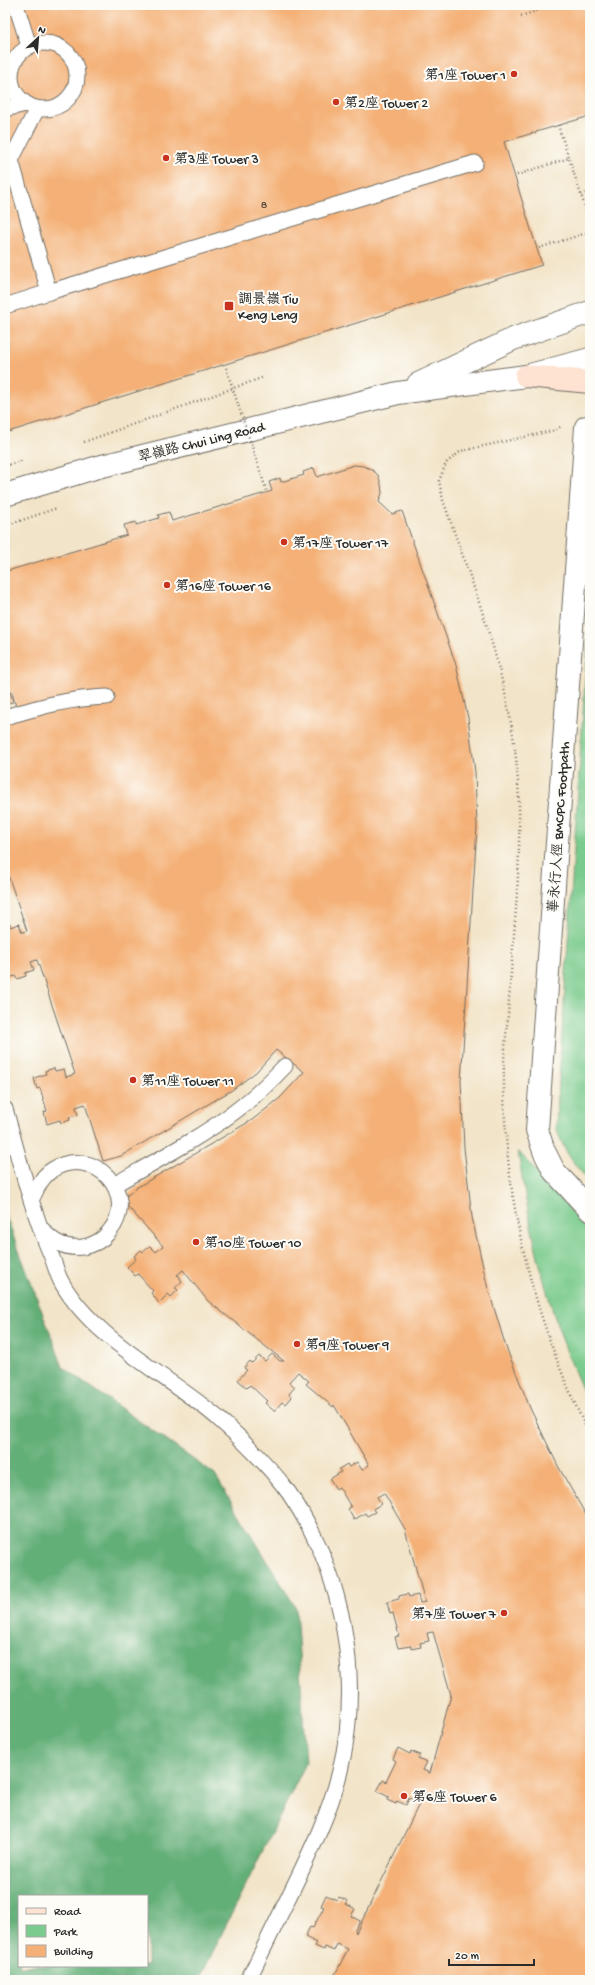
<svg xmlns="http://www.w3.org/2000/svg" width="595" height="1985" viewBox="0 0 595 1985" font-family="'Gochi Hand','LXGW WenKai TC',sans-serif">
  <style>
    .green { fill: #7acb8d; stroke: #527b5c }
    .forest { fill: #63af78; stroke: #476d52; fill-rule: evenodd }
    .building { fill: #f4b076 }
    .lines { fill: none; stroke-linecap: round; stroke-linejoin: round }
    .lane-casing { stroke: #716c62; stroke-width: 17 }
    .street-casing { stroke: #716c62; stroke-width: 24 }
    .secondary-casing { stroke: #716c62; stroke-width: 24 }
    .path { stroke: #716c62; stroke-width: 2.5; stroke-dasharray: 1 3; stroke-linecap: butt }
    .lane { stroke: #fff; stroke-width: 15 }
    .street { stroke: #fff; stroke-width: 22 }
    .secondary { stroke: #fee3d2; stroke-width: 22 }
    .path-bridge { stroke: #716c62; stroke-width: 2.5; stroke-dasharray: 1 3; stroke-linecap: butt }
    .poi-dot { fill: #c8321e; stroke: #fdfcf7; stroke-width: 1.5 }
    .labels { text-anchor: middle; stroke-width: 4; stroke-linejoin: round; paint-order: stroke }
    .number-label { font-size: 12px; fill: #5d4c3e }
    .poi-label { font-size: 14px; fill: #2b2b2b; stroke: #fdfcf7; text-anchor: start }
    .street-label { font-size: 14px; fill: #2b2b2b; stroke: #fdfcf7 }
  </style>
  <rect width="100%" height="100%" fill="#fdfcf7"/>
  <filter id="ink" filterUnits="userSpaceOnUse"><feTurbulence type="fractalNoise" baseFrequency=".025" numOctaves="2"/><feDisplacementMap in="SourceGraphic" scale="8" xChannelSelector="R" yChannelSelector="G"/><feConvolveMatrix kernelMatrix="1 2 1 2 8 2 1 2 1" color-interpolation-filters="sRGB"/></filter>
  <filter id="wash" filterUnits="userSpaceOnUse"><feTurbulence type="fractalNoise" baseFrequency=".012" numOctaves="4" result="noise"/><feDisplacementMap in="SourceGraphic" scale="16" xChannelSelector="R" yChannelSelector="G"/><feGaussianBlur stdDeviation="0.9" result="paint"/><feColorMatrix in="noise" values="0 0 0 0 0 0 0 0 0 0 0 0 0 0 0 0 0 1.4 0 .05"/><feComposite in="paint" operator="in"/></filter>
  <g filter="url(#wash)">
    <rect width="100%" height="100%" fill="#f2e4c8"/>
    <path class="green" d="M590,605V1182C573,1163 564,1152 556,1127Z
      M518,1151L590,1232V1406C551,1325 531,1240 518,1151Z"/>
    <path class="forest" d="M5,1214L63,1367L215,1475L296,1608L306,1763L199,1980H5ZM19,1896H147V1966H19Z"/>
    <g id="blocks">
      <path class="building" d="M5,5H590V116L536,132L535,134L533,133L504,142L542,265L5,433Z
        M354,465L363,466L371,469L378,475L381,484L382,493L379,502L392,514L402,511L456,665L468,718L475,772L477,827L461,1081L464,1148L472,1217L487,1285L506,1347L530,1408L558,1466L590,1522V1980H332L348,1949L337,1944L334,1951L325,1947L324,1950L315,1946L317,1943L305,1937L310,1927L313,1928L324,1907L321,1906L326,1895L337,1900L339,1897L348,1901L346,1904L355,1909L351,1916L360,1921L355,1930L356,1933L425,1792L418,1802L409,1798L406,1805L397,1801L396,1804L387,1800L389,1797L377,1791L383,1780L386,1782L396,1761L393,1759L398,1748L410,1754L411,1751L420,1755L418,1758L427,1762L423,1770L430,1773L451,1695L433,1632L427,1633L429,1641L420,1643L421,1647L411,1649V1646L398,1648L395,1637L399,1636L393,1613L390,1614L387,1602L399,1599V1596L408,1594L409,1597L418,1595L420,1603L425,1602L405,1529L384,1493L377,1497L381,1504L373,1509L375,1512L367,1516L365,1513L354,1520L348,1509L351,1507L339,1487L336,1489L330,1479L341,1472L339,1469L347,1464L349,1467L357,1462L362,1470L369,1465L334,1405L333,1407L306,1384L309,1381L298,1372L289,1382L295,1387L289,1394L291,1397L285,1404L282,1402L274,1411L265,1403L267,1401L250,1385L247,1388L238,1380L247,1370L244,1368L250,1361L252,1363L259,1356L265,1361L272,1354L280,1361H284L208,1301L183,1270L177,1275L182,1281L175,1288L178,1290L171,1297L168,1294L159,1303L151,1293L153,1291L138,1274L135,1276L127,1267L136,1259L134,1256L141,1250L143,1252L150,1246L156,1252L163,1246L122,1200L136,1188L252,1120L280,1098L304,1072L276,1050L256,1072L232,1090L121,1156L103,1161L85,1104L76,1107L78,1115L69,1117L70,1120L61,1123L60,1120L47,1124L44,1112L47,1111L40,1088L37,1089L34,1078L46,1074L45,1071L54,1068L55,1071L64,1069L66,1077L75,1074L37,960L31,962L34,970L25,973L26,976L17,979L15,976L5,979V925L10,924V927L19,924L22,932L27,931L5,866V710L16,707L12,692H10L13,702L5,704V567L7,571L127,535L124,525L136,522V525L159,518L158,515L169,512L172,521L272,491L269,482L280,478L281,482L304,475L303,472L314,468L317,477Z"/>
    </g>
  </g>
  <g filter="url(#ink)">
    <use href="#blocks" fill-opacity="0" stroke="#716c62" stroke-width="1"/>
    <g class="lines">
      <g class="lane-casing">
        <path id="lane" d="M16,5L29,46
          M11 76a33 33 0 1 1 66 0a33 33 0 1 1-66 0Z
          M5,109L26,104
          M49,292L475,163
          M5,306L49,292L11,160L37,109
          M5,717C39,707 71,698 107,697
          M5,1109C19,1158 31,1208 51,1255C55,1264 57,1275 62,1283C94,1340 171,1377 219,1419C245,1442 269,1465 289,1493C343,1572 363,1677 340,1771C330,1812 311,1851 293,1888C278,1919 263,1950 248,1980
          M114,1185C154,1162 196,1140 233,1113C252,1099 269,1083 285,1066
          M31,1200C37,1189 41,1177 52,1170C93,1143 141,1195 109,1232C102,1241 94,1245 83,1247C66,1249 53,1243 43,1230"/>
      </g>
      <g class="street-casing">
        <path id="street" d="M418,384L513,339L590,312
          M586,427L537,1130L544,1151L554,1171L590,1210
          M5,495L98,467L398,393L526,376L590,359"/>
      </g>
      <g class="secondary-casing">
        <path id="secondary" d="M526,376L590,382"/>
      </g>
      <path class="path" d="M521,16L554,5
        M558,125L590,222
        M517,175L569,158
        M581,195L590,192
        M539,248L590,232
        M560,427L556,430L461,451L446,463L439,481L443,500C474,589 509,674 517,769C524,851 513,934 508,1015C506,1037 503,1060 504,1082C504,1207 536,1325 590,1436
        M84,442L264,377
        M5,466L24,460
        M5,526L57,508"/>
      <use href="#lane" class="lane"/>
      <use href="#street" class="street"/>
      <use href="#secondary" class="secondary"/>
      <path class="path-bridge" d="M226,368L267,492"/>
    </g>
  </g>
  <g class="poi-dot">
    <circle cx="514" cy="74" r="4"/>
    <circle cx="336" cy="102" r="4"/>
    <circle cx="166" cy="158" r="4"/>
    <rect x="224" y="301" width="10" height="10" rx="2"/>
    <circle cx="284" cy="542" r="4"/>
    <circle cx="167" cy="585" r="4"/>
    <circle cx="133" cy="1080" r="4"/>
    <circle cx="196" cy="1242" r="4"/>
    <circle cx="297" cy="1344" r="4"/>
    <circle cx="504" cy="1613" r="4"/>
    <circle cx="404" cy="1796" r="4"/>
  </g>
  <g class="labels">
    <g class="number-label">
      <text x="264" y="208">8</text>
    </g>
    <g class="poi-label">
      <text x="506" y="79" text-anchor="end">第1座 Tower 1</text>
      <text x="344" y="107">第2座 Tower 2</text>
      <text x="174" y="163">第3座 Tower 3</text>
      <text x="238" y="303">調景嶺 Tiu<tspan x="238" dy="16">Keng Leng</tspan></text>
      <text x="292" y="547">第17座 Tower 17</text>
      <text x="175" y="590">第16座 Tower 16</text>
      <text x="141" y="1085">第11座 Tower 11</text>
      <text x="204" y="1247">第10座 Tower 10</text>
      <text x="305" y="1349">第9座 Tower 9</text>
      <text x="496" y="1618" text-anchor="end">第7座 Tower 7</text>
      <text x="412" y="1801">第6座 Tower 6</text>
    </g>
    <g class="street-label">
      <text transform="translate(201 441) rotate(-14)" y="5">翠嶺路 Chui Ling Road</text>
      <text transform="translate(558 827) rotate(-86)" y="5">華永行人徑 BMCPC Footpath</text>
    </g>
  </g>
  <rect width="595" height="1985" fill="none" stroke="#fdfcf7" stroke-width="20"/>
  <rect x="18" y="1895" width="130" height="72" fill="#fdfcf7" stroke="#a9a8a5"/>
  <rect x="26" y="1908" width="20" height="6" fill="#fee3d2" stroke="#a9a8a5"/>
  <text x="54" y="1915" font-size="12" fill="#2b2b2b">Road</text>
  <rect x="26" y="1925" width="20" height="12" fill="#7acb8d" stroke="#a9a8a5"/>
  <text x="54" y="1935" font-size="12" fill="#2b2b2b">Park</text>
  <rect x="26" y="1945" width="20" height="12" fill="#f4b076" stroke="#a9a8a5"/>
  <text x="54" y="1955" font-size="12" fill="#2b2b2b">Building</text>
  <g transform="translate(38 38) rotate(26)" stroke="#fdfcf7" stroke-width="3" paint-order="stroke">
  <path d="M0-3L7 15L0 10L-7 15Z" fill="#2b2b2b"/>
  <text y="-6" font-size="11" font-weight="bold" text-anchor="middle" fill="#2b2b2b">N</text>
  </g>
  <path d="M449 1959v6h85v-6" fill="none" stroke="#2b2b2b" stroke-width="2"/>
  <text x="455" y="1959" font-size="12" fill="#2b2b2b" stroke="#fdfcf7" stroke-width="3" paint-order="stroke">20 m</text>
</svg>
